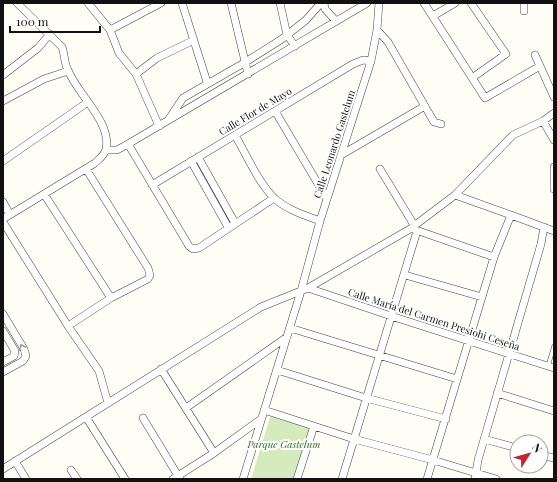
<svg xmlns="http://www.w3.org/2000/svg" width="557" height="482" viewBox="0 0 557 482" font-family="'Playfair Display',serif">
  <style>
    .green { fill: #d5ebbd }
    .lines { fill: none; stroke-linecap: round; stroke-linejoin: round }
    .service-casing { stroke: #444; stroke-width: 4.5 }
    .minor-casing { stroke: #444; stroke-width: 8 }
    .service { stroke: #fff; stroke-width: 3.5 }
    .minor { stroke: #fff; stroke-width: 7 }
    .oneway { stroke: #a0a0a0 }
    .labels { text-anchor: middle; stroke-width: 4; stroke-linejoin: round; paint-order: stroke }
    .street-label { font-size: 10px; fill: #111; stroke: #fff }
    .park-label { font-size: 10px; font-style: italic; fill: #2f6b1f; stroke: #fff }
  </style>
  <rect width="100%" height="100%" fill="#fffdf5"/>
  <path class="green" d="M271,414L312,427L295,479H251Z"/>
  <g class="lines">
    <g class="service-casing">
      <path id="service" d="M548,366L554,346"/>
    </g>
    <g class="minor-casing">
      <path id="minor" d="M88,3L110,30L119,53L136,74L159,126
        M182,3L207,82
        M231,3L248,74
        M280,3L287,35L295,46
        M324,3L325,9L336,21
        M424,3L485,98L540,66
        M471,3L506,54L472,78
        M524,11V3
        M433,16L455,3
        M110,30L161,3
        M377,30L388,42L434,122L441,124
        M535,55L554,97
        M136,74L157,58L194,40
        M3,75L38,48L50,34
        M3,101L44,79L68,71
        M275,111L327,199
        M169,119L183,98L244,63L282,39L306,20L321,3
        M543,121L554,140
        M235,135C246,154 259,184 275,199C288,210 304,215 320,221
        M128,144L189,246L193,249L199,248L274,198
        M106,150H117L128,144L367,3
        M341,155L425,106
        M198,157L235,223
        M3,161L88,102
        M191,161L228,227
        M554,167V189
        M380,169L414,225
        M152,185L353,64L363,60L371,61
        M44,194L111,298
        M3,202L10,215
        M511,215L554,231
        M3,219L95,163C99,159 105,155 106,149C112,122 77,94 68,70C64,63 65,55 62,47L17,3
        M3,222L68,326L99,371L108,403
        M413,229L494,257
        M405,275L482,297
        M308,288L391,316L554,368
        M3,314L24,349L26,356L23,361L3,372
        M68,326L111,298L148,279L150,275L148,268L86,169
        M290,328L457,379
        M3,331L15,351L14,356L3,362
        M161,369L214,453
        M277,370L366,398L446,419
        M497,393L554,411
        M186,408L287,337
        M264,410L354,439L433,460L496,479
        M86,417L125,479
        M143,418L180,479
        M484,439L517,448
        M541,455L554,458
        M15,461L26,479
        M3,469L261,307L308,288L410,229L455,195L513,135L543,121L554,113
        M71,470L77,479
        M173,479L214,453L261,419
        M243,479L301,291L320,221L371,61L377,30L379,3
        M297,479L314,426
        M342,479L417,231
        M427,479L494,257L511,215L455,195
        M475,479L478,460L541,244L544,227"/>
    </g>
    <use href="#service" class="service"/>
    <use href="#minor" class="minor"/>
  </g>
  <defs><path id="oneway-chevron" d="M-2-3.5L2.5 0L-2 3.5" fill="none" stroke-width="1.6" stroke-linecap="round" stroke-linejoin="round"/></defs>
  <use class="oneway" href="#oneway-chevron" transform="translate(22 347) rotate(-116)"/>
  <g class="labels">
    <g class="street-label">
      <text transform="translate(255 111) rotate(-31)" y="4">Calle Flor de Mayo</text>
      <text transform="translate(334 144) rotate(-72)" y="4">Calle Leonardo Gastelum</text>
      <text transform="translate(434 319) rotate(18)" y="4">Calle María del Carmen Presiohi Ceseña</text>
    </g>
    <g class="park-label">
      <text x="284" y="448">Parque Gastelum</text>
    </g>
  </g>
  <rect width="557" height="482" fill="none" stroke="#111111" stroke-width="8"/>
  <g transform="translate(529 454) rotate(53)"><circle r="19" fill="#ffffff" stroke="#a0a0a0"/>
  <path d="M0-3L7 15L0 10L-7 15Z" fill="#c4262e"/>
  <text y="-6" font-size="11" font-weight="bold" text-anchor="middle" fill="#111111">N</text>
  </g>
  <path d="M10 26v6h90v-6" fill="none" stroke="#111111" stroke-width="2"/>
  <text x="16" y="26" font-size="12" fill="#111111" stroke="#ffffff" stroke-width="3" paint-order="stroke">100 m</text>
</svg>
